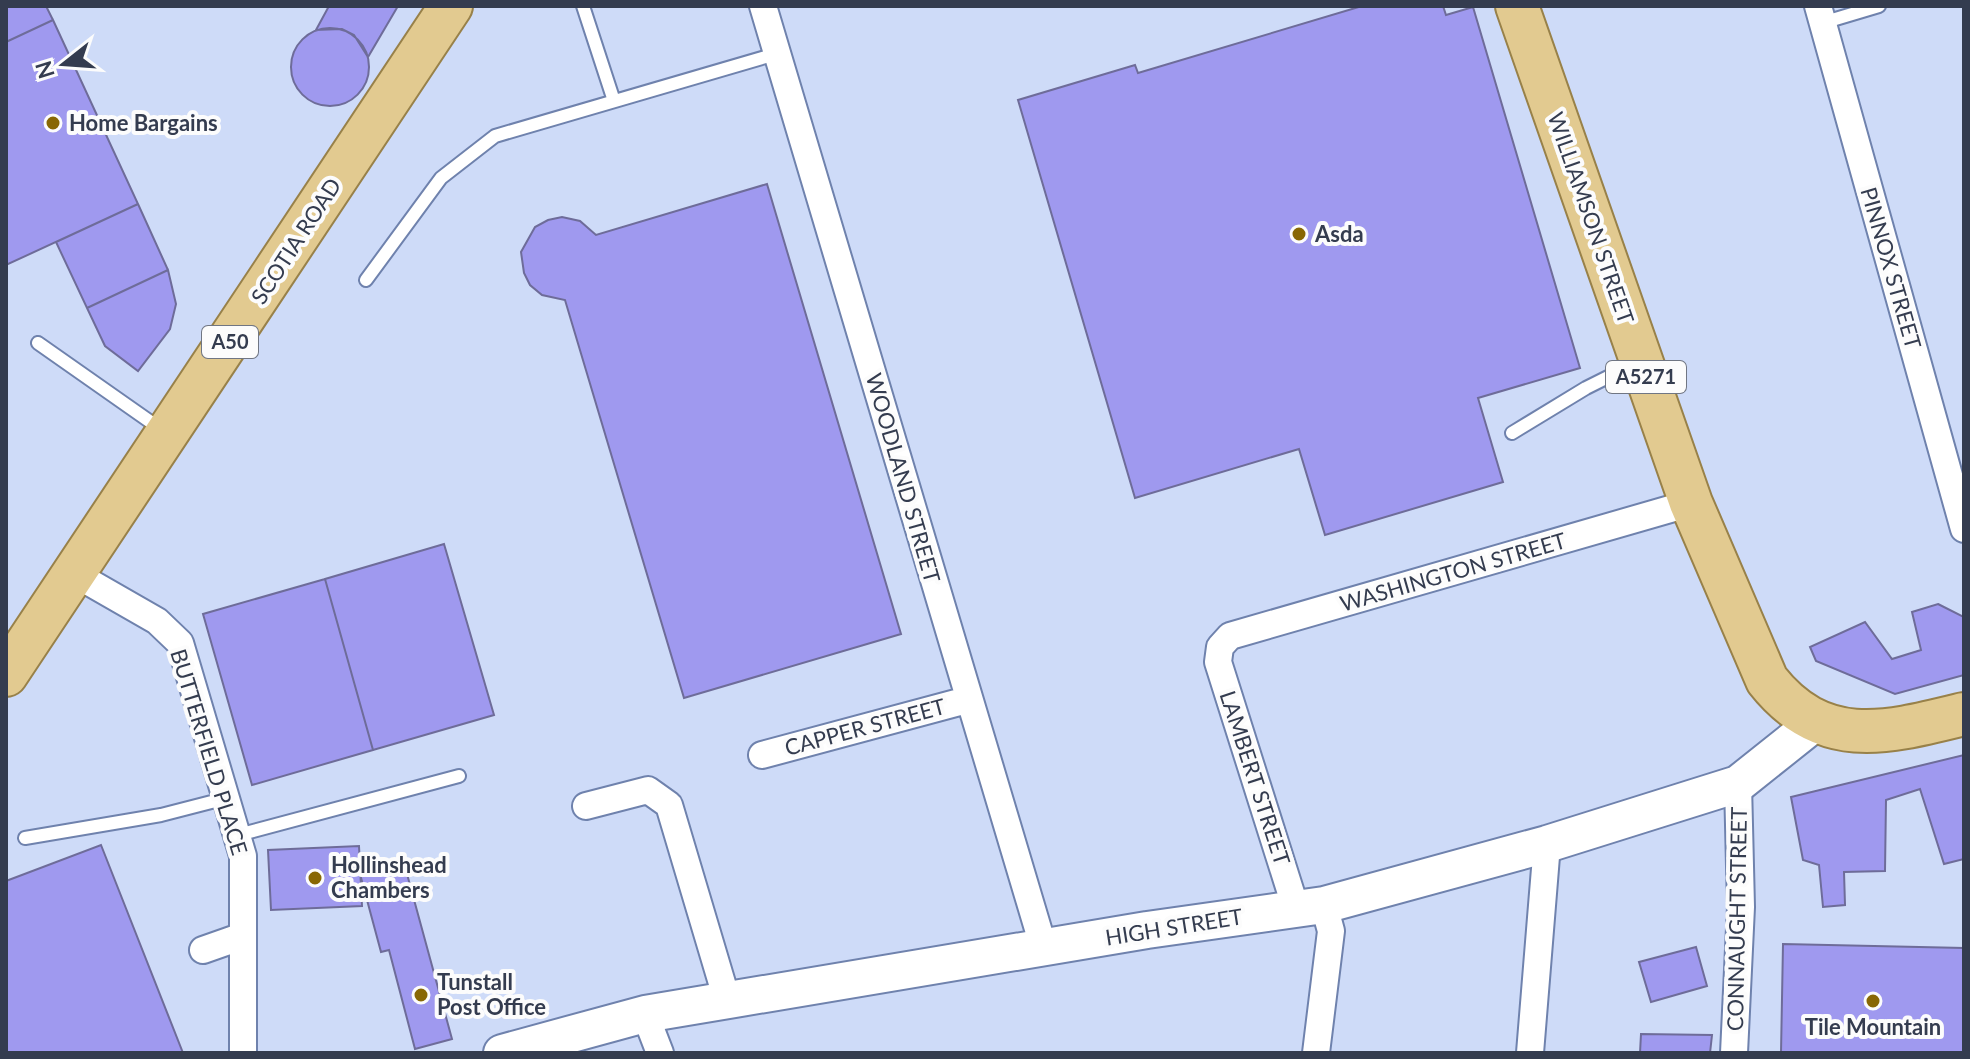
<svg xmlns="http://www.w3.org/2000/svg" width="1970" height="1059" viewBox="0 0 1970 1059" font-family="Lato,sans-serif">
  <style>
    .building { fill: #9f99ef; stroke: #6e6c99; stroke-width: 2 }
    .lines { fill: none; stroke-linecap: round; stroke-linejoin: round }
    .lane-casing { stroke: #6f82ad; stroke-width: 16 }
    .street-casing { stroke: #6f82ad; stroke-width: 30 }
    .secondary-casing { stroke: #6f82ad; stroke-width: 40 }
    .primary-casing { stroke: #988149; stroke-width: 46 }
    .lane { stroke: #fff; stroke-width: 12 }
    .street { stroke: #fff; stroke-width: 26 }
    .secondary { stroke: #fff; stroke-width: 36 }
    .primary { stroke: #e2ca90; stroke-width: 42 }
    .poi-dot { fill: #886704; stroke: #fcfcfc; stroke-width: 3 }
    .labels { text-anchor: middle; stroke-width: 8; stroke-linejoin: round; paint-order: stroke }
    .shield { fill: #fcfcfc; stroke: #707683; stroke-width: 2 }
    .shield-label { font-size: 20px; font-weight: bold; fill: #343c4f }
    .poi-label { font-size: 22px; font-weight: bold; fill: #343c4f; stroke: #fcfcfc; text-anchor: start }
    .street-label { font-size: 22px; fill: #343c4f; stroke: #fcfcfc }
  </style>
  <rect width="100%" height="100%" fill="#cedbf8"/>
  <path class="building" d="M6,6H46L53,20L6,42Z
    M329,6H398L368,57L354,35L342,29L316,30Z
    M1362,6H1443L1446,15L1473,7L1580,368L1478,398L1503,482L1325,535L1299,449L1135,498L1018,100L1135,65L1138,73Z
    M53,20L138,204L6,265V42Z
    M291 67a39 39 0 1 1 78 0a39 39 0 1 1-78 0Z
    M767,184L901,634L684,698L565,300L542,295L530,285L524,273L521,252L535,227L548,220L562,217L580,221L596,235Z
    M138,204L168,270L87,308L56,242Z
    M168,270L176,304L170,329L138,371L105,346L87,308Z
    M444,544L494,715L373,750L325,579Z
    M325,579L373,750L252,785L203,614Z
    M1938,604L1964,617V675L1895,694L1816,661L1810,647L1865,622L1892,659L1921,650L1912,612Z
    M1964,755V859L1944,864L1920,789L1886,800L1885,871L1844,872L1845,905L1823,907L1819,865L1803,860L1791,797Z
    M101,845L183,1053H6V881Z
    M359,846L362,906L271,910L268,850Z
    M404,863L452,1039L415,1049L389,950L381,952L360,874Z
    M1783,944L1964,948V1053H1781Z
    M1696,947L1707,986L1651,1002L1639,962Z
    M1641,1034L1712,1035L1710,1053H1640Z"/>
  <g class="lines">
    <g class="lane-casing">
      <path id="lane" d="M583,6L614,101
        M1822,23L1879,6
        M366,280L441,178L495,136L779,53
        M38,343L162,430
        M1512,433L1586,388L1634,364
        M238,835L459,776
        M25,838L161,815L227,798"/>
    </g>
    <g class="street-casing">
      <path id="street" d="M763,6L1044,949
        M1818,6L1964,529
        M75,574L157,621L180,643L243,856V1053
        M762,755L967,700
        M586,806L648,790L669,805L727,1000
        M1296,909L1218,662L1220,647L1230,636L1691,503
        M203,950L240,937
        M645,1014L660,1053
        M1316,1053L1331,931L1324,905
        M1530,1053L1547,844
        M1734,1053L1741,907L1738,784"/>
    </g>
    <g class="secondary-casing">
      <path id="secondary" d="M502,1053L645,1014L1147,930L1324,905L1547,844L1738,784L1817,721"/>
    </g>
    <g class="primary-casing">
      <path id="primary" d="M1517,6L1691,503L1767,680C1823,751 1887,733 1964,714
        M6,675L451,6"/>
    </g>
    <use href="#lane" class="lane"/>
    <use href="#street" class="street"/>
    <use href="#secondary" class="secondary"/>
    <use href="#primary" class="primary"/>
  </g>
  <g class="poi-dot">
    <circle cx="53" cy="123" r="8"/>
    <circle cx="1299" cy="234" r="8"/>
    <circle cx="315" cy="878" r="8"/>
    <circle cx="421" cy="995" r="8"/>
    <circle cx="1873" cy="1001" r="8"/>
  </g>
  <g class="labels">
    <g class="shield">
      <rect x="202" y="326" width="56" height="32" rx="6"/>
      <rect x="1606" y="361" width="80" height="32" rx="6"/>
    </g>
    <g class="shield-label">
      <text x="230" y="349">A50</text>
      <text x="1646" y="384">A5271</text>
    </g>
    <g class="poi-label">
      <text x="69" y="131">Home Bargains</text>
      <text x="1315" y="242">Asda</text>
      <text x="331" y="873">Hollinshead<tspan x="331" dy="25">Chambers</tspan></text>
      <text x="437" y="990">Tunstall<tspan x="437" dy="25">Post Office</tspan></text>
      <text x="1873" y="1035" text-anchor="middle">Tile Mountain</text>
    </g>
    <g class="street-label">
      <text transform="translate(1591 218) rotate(71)" y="8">WILLIAMSON STREET</text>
      <text transform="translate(296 241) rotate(-57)" y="8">SCOTIA ROAD</text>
      <text transform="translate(1891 268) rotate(74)" y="8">PINNOX STREET</text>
      <text transform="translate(903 478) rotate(74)" y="8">WOODLAND STREET</text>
      <text transform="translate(1453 572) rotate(-16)" y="8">WASHINGTON STREET</text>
      <text transform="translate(865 727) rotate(-15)" y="8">CAPPER STREET</text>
      <text transform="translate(209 752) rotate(73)" y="8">BUTTERFIELD PLACE</text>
      <text transform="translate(1255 778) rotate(72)" y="8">LAMBERT STREET</text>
      <text transform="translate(1737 919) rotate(-89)" y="8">CONNAUGHT STREET</text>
      <text transform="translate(1174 927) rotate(-9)" y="8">HIGH STREET</text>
    </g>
  </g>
  <rect width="1970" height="1059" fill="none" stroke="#343c4f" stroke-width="16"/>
  <g transform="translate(64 64) rotate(253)" stroke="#fcfcfc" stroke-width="6" paint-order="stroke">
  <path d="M0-6L14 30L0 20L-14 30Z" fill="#343c4f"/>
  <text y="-12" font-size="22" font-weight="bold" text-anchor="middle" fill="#343c4f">N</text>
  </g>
</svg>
